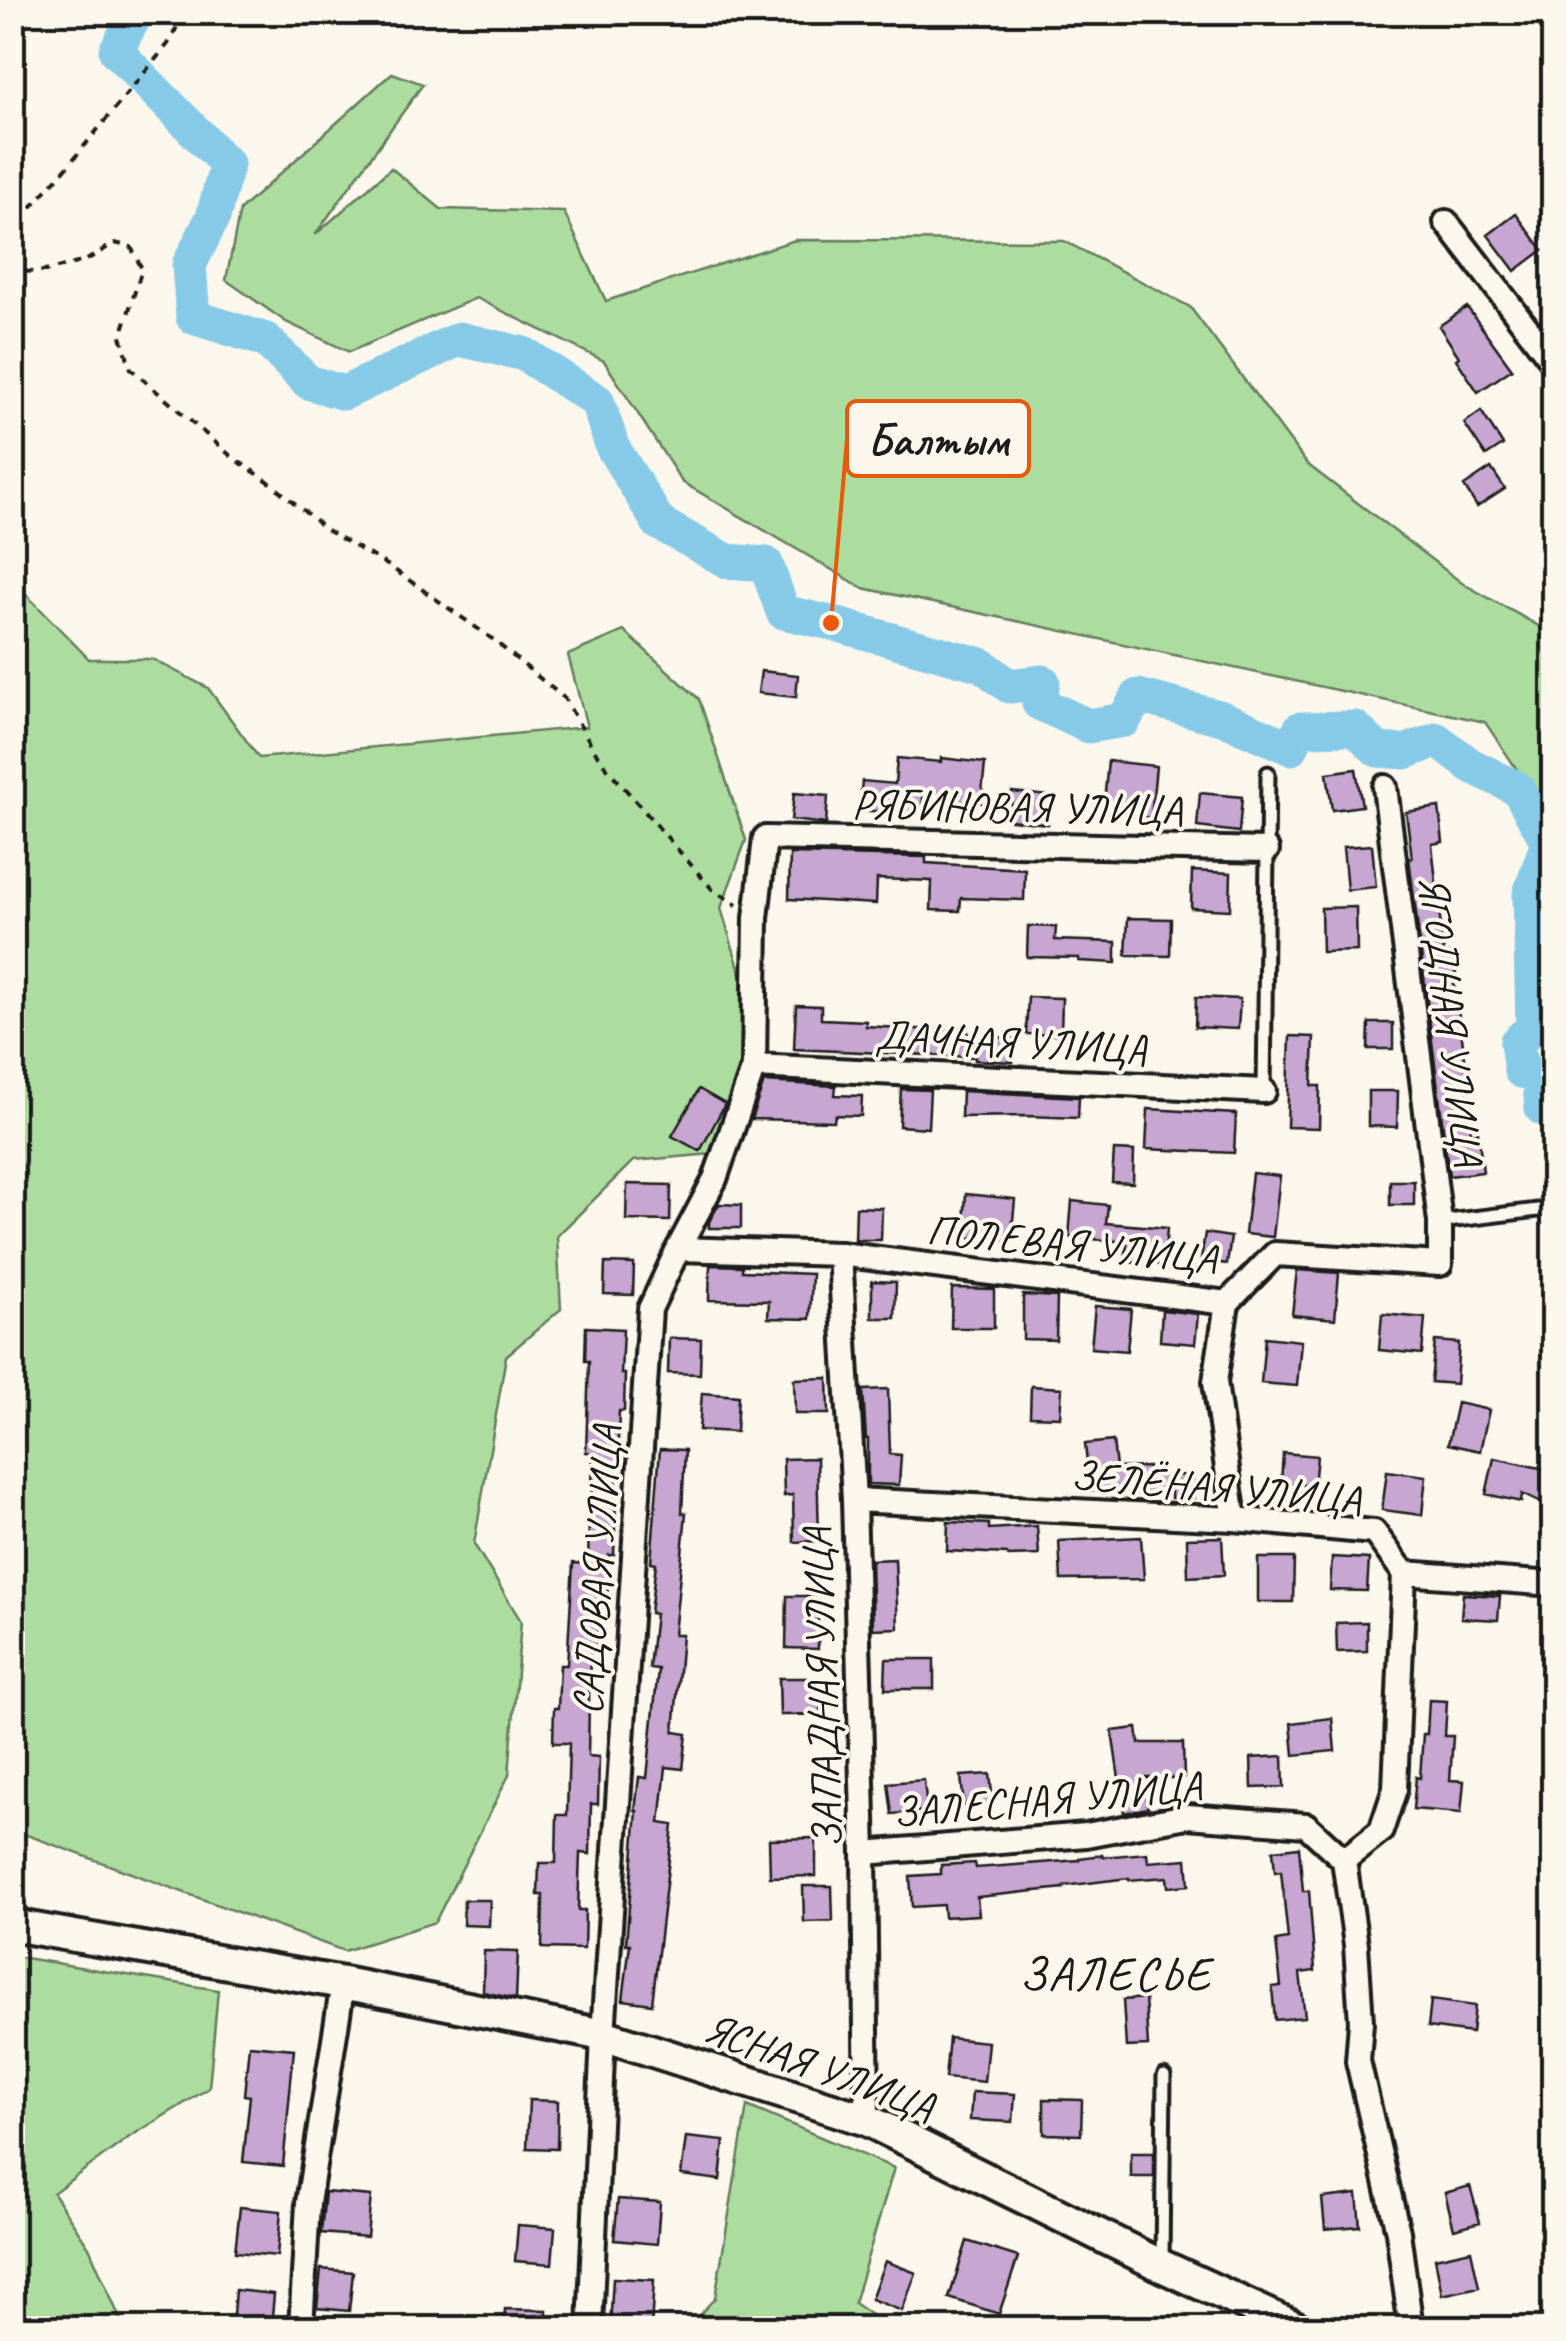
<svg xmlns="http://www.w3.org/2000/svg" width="1566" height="2341" viewBox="0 0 1566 2341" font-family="Caveat,sans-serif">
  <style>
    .green { fill: #addd9e; stroke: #647c5d; stroke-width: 2.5 }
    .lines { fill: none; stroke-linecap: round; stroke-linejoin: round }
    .river { stroke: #87cae8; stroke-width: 35 }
    .building { fill: #c7a6d1; stroke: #1c1c1c; stroke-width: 2.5 }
    .service-casing { stroke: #1c1c1c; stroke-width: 19 }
    .minor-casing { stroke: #1c1c1c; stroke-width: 30 }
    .secondary-casing { stroke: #1c1c1c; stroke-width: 38 }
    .path { stroke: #1c1c1c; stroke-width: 4; stroke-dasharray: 8 8; stroke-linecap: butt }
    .service { stroke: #fbf7ec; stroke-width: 11 }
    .minor { stroke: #fbf7ec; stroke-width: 22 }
    .secondary { stroke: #fbf7ec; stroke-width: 30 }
    .labels { text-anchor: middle; stroke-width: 8; stroke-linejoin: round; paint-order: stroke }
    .street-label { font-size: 42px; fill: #1c1c1c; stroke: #fbf7ec }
    .quarter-label { font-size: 48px; letter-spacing: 2.5px; fill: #1c1c1c; stroke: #fbf7ec }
    .leader { fill: none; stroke: #e8590c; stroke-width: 4 }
    .callout-dot { fill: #e8590c; stroke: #fbf7ec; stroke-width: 4 }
    .callout { fill: #fbf7ec; stroke: #e8590c; stroke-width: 4 }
    .callout-label { font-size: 45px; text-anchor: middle; font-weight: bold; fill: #1c1c1c }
  </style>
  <rect width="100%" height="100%" fill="#fbf7ec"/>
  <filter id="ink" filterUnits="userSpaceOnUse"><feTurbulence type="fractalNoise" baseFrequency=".01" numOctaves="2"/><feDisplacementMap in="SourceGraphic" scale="20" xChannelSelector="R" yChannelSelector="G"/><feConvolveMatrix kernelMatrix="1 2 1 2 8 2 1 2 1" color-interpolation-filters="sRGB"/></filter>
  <g filter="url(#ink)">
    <path class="green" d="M392,73L423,84L315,235L391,168L441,209L564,212L606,301L795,240L1064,241L1190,307L1307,464L1462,583L1553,634V823L1485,722L863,588L682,482L604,361L476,298L349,352L286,322L226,280L240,210Z
      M12,580L89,659H152L208,688L259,758L587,727L568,655L624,631L699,699L746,840L721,908L760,1038L723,1153L633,1161L557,1236L561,1309L506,1356L474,1544L521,1621L509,1775L435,1922L344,1951L13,1830Z
      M13,1956L218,1990L209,2088L128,2138L53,2193L89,2247L124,2328H13Z
      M747,2106L894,2168L854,2303L890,2328H687L715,2298Z"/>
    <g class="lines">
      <path class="river" d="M128,12L134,17L116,51L227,164L213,217L189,265L193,317L266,340L308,382L344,393L459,339L524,354L597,401L613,448L659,523L727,561L766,564L783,612L831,623L982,665L1009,686L1043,682L1039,703L1088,726L1124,720L1138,696L1222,718L1291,748L1300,729L1355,728L1378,750L1405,752L1437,740L1470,765L1518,789L1548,842L1530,894L1533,1028L1517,1042L1521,1071L1539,1075L1542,1108L1554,1110"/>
    </g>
    <path class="building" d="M1516,214L1543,250L1515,271L1488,235Z
      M1467,307L1512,369L1478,392L1456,359L1459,357L1439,326Z
      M1481,411L1503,445L1486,456L1464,423Z
      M1491,468L1505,489L1477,507L1464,486Z
      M761,671L798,675L796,697L758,693Z
      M897,758L941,762V758L985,763L981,803L923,798L922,815L859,810L862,781L895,784Z
      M1108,761L1156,766L1151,818L1103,813Z
      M1356,769L1362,806L1332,810L1327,773Z
      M1012,792L1050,796L1048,824L1010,820Z
      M794,793L828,796L826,824L791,820Z
      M1200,793L1242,797L1239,832L1197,827Z
      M1439,807L1443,842L1432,844L1437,892L1444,954L1453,953L1456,973L1453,974L1465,1058L1471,1133L1478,1132L1483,1172L1449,1176L1409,858H1412L1406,812Z
      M1372,845L1376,887L1347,890L1343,847Z
      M790,854L926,857V863L1025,869L1024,900L961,898L960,911L931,910L932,881L877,879L876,904L789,899Z
      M1192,871L1231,873L1230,910L1191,908Z
      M1356,907L1357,951L1322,952L1321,908Z
      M1128,918L1171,919L1170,956L1126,955Z
      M1028,926L1056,927L1055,940L1116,942V963L1079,961V958L1027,957Z
      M1028,997L1062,998L1061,1035L1026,1034Z
      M1196,997L1240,999L1238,1029L1195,1027Z
      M796,1005L821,1006V1019L866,1021V1026L968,1032V1036L1014,1038L1013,1062L975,1060V1057L794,1049Z
      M1369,1023H1393V1049H1368Z
      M1290,1036L1314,1037L1312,1086H1320L1319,1128L1287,1127Z
      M764,1082L836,1086L835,1095L862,1096L861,1116L835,1115L834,1121L751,1119Z
      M699,1089L725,1104L700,1151L672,1136Z
      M901,1089L930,1090L928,1128L899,1126Z
      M962,1091L1079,1097L1078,1118L1027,1116L961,1117Z
      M1368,1091H1398L1397,1127L1368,1126Z
      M1148,1109L1236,1114L1234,1153L1146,1149Z
      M1114,1150L1134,1151L1133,1183L1112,1182Z
      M1252,1173L1280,1176L1273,1237L1245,1234Z
      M1390,1181H1414V1205H1390Z
      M627,1184L671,1185L670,1221L626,1220Z
      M966,1194L1015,1199L1011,1241L963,1237Z
      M1072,1201L1108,1205L1106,1223L1167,1228L1164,1265L1125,1262L1127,1242L1069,1237Z
      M719,1204L741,1205V1228H709V1222Z
      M856,1207L882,1208L881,1240H855Z
      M1205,1233L1231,1237L1227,1264L1201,1260Z
      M605,1263L634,1264L633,1295L604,1294Z
      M710,1265L742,1266V1271L812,1274L810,1319L768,1318L769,1301L709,1300Z
      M1297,1270L1339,1273L1335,1319L1292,1315Z
      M872,1281L896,1282L895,1318H872Z
      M952,1288L994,1289V1328H951Z
      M1023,1295L1057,1297L1056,1340L1023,1339Z
      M1095,1306L1131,1309L1127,1351L1091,1348Z
      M1162,1310L1198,1314L1195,1344L1160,1341Z
      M1382,1314L1425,1318L1422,1354L1379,1350Z
      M586,1327L623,1329L621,1374H625L624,1411H619L614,1555H609L607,1606L598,1605L597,1647H590L588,1756L599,1757L598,1804H591L590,1854L580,1853L578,1910H585L584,1949L542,1948L543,1895H538L539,1863H556L557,1815H567L569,1743H553L554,1708H558L560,1665H567L573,1563L588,1564L589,1521H591L593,1453L586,1452L589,1361H585Z
      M1265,1337L1301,1341L1297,1386L1261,1383Z
      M669,1338L701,1339L700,1374L668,1373Z
      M1435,1341L1459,1343L1456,1384L1431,1382Z
      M828,1378L829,1414H795L794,1379Z
      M1031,1386L1062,1388L1060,1417L1030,1416Z
      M888,1389L890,1454L901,1455L899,1485L868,1484V1439H866L863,1390Z
      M702,1393L738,1396L736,1432L699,1430Z
      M1457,1403L1489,1410L1480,1451L1448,1444Z
      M1113,1441L1116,1468L1148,1467V1476L1193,1475L1194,1498H1171V1492L1132,1494V1487L1090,1491L1085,1444Z
      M660,1449L685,1450L682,1513H686L674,1635H682L674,1732L687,1734L683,1769L666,1767L660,1823L673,1825L652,2004L623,2000L630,1944H626L637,1811H635L639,1777L647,1778L658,1669L649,1668L655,1614L650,1613L656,1563L651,1562Z
      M1283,1453L1317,1456L1314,1486L1281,1483Z
      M817,1458L819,1541L794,1542L793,1495L784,1496L783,1459Z
      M1494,1458L1554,1471V1509L1522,1494L1521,1502L1486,1494Z
      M1387,1471L1426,1476L1422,1515L1382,1510Z
      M948,1522L989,1524V1529L1037,1526L1039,1555L1008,1556L1007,1554L947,1551Z
      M1141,1537L1144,1579L1061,1580L1059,1541Z
      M1222,1537L1224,1575L1188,1577L1187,1538Z
      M1332,1557L1369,1559L1367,1591L1330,1590Z
      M1258,1558H1294L1293,1602H1258Z
      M895,1559L898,1628L873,1629L871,1560Z
      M1463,1594L1500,1596L1498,1620L1461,1618Z
      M787,1596H818V1649L786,1648Z
      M1367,1622V1651L1337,1652L1336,1623Z
      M886,1659H934V1689H885Z
      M779,1678H821V1715H780Z
      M1429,1700L1447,1701L1445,1736H1453L1450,1780L1464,1781L1461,1813L1413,1809L1416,1777L1420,1778L1423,1734H1427Z
      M1332,1718L1335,1751L1294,1755L1291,1723Z
      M1137,1728L1139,1743H1183L1184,1778H1144L1148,1808L1124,1813L1112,1731Z
      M1283,1756L1284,1787L1252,1788L1251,1758Z
      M990,1774L993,1804L964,1807L961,1776Z
      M924,1780L927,1811L892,1814L888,1783Z
      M816,1838V1876L770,1877L769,1839Z
      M1299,1847L1303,1891H1309L1315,1971L1300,1973L1305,2017L1275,2020L1272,1987L1281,1986L1276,1941L1288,1939L1281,1871L1275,1872L1273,1850Z
      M1147,1853L1148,1862L1187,1859L1189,1885L1168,1887L1167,1877L1129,1880V1878L1064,1886V1888L977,1897L979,1915L944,1917L943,1905L912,1907L910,1876L941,1874V1865L975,1863L976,1868L1079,1860V1858L1102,1855V1857Z
      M803,1886H832L833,1921L804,1922Z
      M464,1900H490L489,1926L463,1925Z
      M484,1951L518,1952L516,1999L483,1992Z
      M1145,1998L1148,2046L1126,2047L1123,2000Z
      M1431,2000L1475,2006L1472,2033L1428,2027Z
      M949,2038L988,2042L984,2082L945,2078Z
      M249,2045L294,2049L283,2166L243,2162L250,2096L244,2095Z
      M972,2092L1015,2094L1013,2122L970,2120Z
      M1044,2099L1082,2100L1081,2135L1044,2134Z
      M529,2100L558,2101L557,2149L527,2148Z
      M686,2137L724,2141L720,2180L681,2175Z
      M1131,2153H1154V2177H1131Z
      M1470,2186L1480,2222L1454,2229L1445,2193Z
      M325,2192L371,2196L367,2237L321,2233Z
      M1357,2194L1360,2226L1325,2229L1322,2198Z
      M618,2199L660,2202L657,2244L614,2240Z
      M240,2207L281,2211L277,2256L235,2252Z
      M518,2225L555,2228L552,2264L515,2261Z
      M967,2241L1018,2257L999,2314L949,2298Z
      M1471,2250L1479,2287L1442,2295L1435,2258Z
      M885,2261L916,2273L902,2311L871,2299Z
      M321,2269L353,2272L349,2311L317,2308Z
      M613,2278L654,2280L651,2328H610Z
      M235,2290L274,2294L271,2328L232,2326Z
      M505,2309L547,2310V2328H504Z"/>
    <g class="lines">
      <g class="service-casing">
        <path id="service" d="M1264,1091L1268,773
          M1440,1222L1538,1210
          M1162,2262L1164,2076"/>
      </g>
      <g class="minor-casing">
        <path id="minor" d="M1446,222L1554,363
          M754,1066L1264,1091
          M678,1249L840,1254L1227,1303L1275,1254L1440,1264V1222L1385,787
          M840,1254L854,1500L864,1853L867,2120
          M1227,1303L1215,1382L1234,1519
          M854,1500L1234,1519L1374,1532L1404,1573L1554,1584
          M1404,1573L1395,1789L1381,1831L1344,1860L1356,1945L1361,2022L1358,2061L1398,2232L1411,2328
          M864,1853L1086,1835L1187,1816L1306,1825L1344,1860
          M301,2328L308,2203L343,1983
          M590,2328L603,2035L650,1309L678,1249L715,1179L754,1066L756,918L765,838L1267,850"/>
      </g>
      <g class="secondary-casing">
        <path id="secondary" d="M12,1925L343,1983L603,2035L867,2120L1162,2266L1297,2328"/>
      </g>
      <path class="path" d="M12,233L16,224L62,173L168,44L185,12
        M12,264L19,272L45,271L85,261L115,243L131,247L142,269L121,336L131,369L232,457L268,481L328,531L389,566L491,638L564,698L601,761L712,889L737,905"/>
      <use href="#service" class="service"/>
      <use href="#minor" class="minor"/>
      <use href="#secondary" class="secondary"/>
    </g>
  </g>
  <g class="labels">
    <g class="street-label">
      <text transform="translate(1017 806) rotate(1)" y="15">РЯБИНОВАЯ УЛИЦА</text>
      <text transform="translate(1452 1020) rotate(83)" y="15">ЯГОДНАЯ УЛИЦА</text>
      <text transform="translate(1011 1041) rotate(3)" y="15">ДАЧНАЯ УЛИЦА</text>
      <text transform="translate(1072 1243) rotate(6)" y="15">ПОЛЕВАЯ УЛИЦА</text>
      <text transform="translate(1216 1486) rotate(5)" y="15">ЗЕЛЁНАЯ УЛИЦА</text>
      <text transform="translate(596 1570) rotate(-86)" y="15">САДОВАЯ УЛИЦА</text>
      <text transform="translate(821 1688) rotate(-92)" y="15">ЗАПАДНАЯ УЛИЦА</text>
      <text transform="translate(1047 1798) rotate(-5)" y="15">ЗАЛЕСНАЯ УЛИЦА</text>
      <text transform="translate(820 2066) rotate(20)" y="15">ЯСНАЯ УЛИЦА</text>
    </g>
    <g class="quarter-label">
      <text x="1116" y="1990">ЗАЛЕСЬЕ</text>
    </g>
  </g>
  <path class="leader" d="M831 623L847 439"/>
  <circle class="callout-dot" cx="831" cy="623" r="10"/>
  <rect class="callout" x="847" y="401" width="182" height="75" rx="10"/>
  <g class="callout-label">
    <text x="938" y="455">Балтым</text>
  </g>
  <rect width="1566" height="2341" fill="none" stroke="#fbf7ec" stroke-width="50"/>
  <rect x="25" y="25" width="1516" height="2291" fill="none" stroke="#1c1c1c" stroke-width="4" filter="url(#ink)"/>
</svg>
